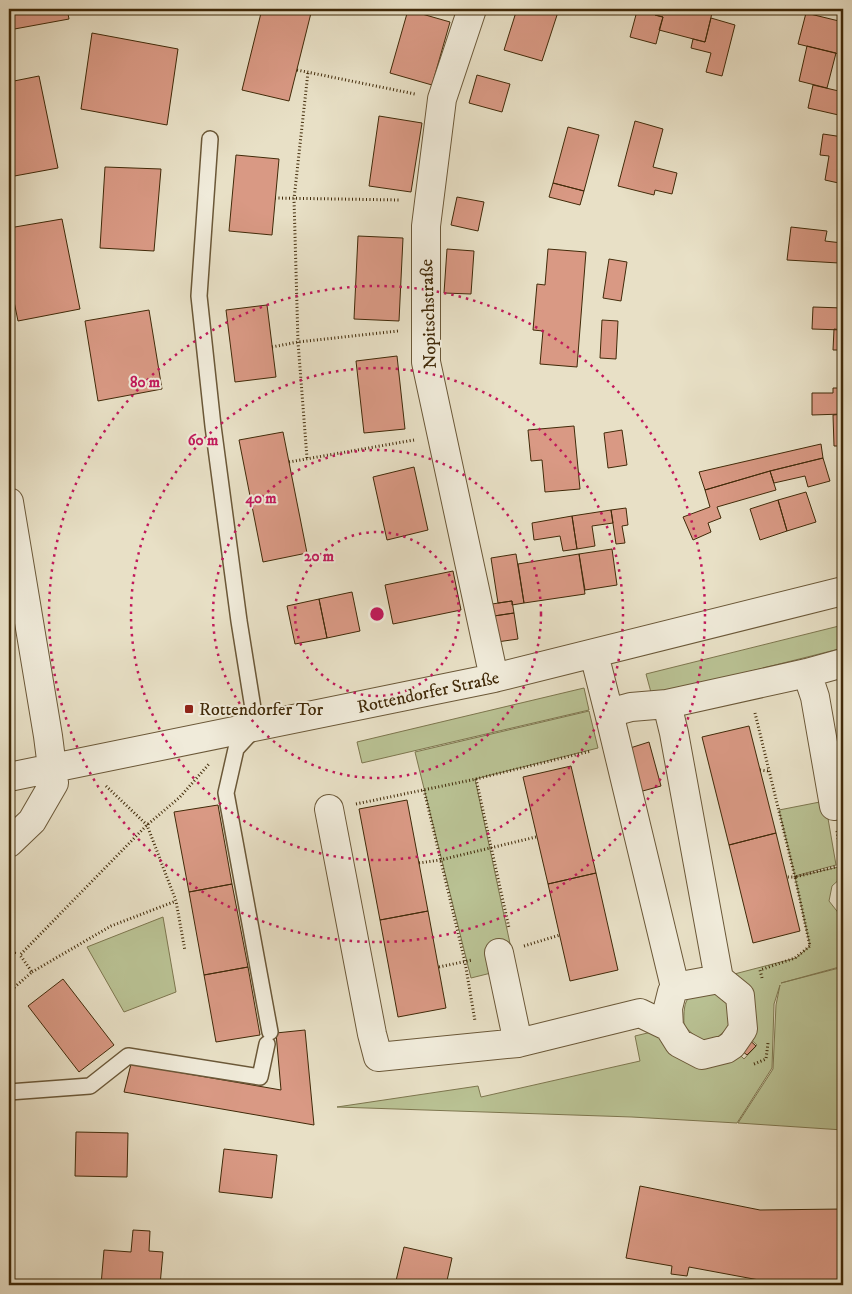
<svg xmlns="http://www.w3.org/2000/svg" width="852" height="1294" viewBox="0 0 852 1294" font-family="'IM FELL DW Pica',serif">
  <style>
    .green { fill: #b9c193; stroke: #7d764e }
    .building { fill: #d99984; stroke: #412a09 }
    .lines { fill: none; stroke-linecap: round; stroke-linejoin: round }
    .service-casing { stroke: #6b5838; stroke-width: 18 }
    .minor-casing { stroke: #6b5838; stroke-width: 30 }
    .path { stroke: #412a09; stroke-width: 3; stroke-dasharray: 1 2.5; stroke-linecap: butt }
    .service { stroke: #f0ebda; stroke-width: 15 }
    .minor { stroke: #f0ebda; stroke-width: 28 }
    .ring { fill: none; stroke: #c2185b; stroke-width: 2.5; stroke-dasharray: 2.5 5 }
    .poi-dot { fill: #8f2418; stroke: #f0ebda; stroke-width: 2 }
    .labels { text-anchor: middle; stroke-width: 4; stroke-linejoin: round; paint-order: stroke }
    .street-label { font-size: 18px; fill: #412a09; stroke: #f0ebda }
    .poi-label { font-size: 18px; fill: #412a09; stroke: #f0ebda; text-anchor: start }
    .centre { fill: #c2185b; stroke: #f0ebda; stroke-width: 2.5 }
    .ring-label { font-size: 15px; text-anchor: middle; font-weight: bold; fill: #c2185b; stroke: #f0ebda; stroke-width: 4; stroke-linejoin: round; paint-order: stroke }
  </style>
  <rect width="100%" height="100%" fill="#e8e0c6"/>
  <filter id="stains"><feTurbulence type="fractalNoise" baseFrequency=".004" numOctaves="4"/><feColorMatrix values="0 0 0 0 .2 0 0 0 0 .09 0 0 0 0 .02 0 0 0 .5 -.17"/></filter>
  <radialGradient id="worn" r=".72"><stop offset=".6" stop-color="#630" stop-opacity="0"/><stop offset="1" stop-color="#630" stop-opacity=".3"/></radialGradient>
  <path class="green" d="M843,625V648L652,696L646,674Z
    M584,688L589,710L362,763L357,742Z
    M589,711L598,748L475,779L515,967L471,978L415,752Z
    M825,801L836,865L795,876L779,810Z
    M843,866V876L832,886L829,901L840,915H843V966L781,983L843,967V1130L738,1123L773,1069L776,1005L780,985L774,1004L772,1068L737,1123L632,1117L337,1107L478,1086L481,1097L640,1061L635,1036L668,1028L678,1044L731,1046L744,1059L757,1045L745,1034L719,978L796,958L810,946L795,877Z
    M163,917L176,992L124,1012L87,947Z
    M717,991L731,1005V1024C711,1046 705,1046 684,1026C683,996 687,992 717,991Z"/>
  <path class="building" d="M9,9H67L69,19L9,30Z
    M262,9H312L289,101L242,90Z
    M517,9H559L542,61L504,50Z
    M626,9H657L655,15L663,17L656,44L630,37L637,11Z
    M657,9H713L705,42L659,30L663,17L655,15Z
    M408,10L450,22L432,85L390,73Z
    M806,13L843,22V55L798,44Z
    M711,18L735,25L722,76L706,72L711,53L691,48L693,39L705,42Z
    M92,33L178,49L167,125L81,109Z
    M807,46L836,53L827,88L799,81Z
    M477,75L510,84L502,112L469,103Z
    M39,76L58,168L9,177V82Z
    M813,85L843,92V116L808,108Z
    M379,116L422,123L411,192L369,186Z
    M635,121L663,129L653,167L677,173L672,194L655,190L654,195L618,186Z
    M568,127L599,135L584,191L553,183Z
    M823,134L843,137V184L825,180L829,156L820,155Z
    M236,155L279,159L272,235L229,231Z
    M105,167L161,169L154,251L100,248Z
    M553,183L584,191L580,205L549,197Z
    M457,197L484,202L478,231L451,225Z
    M62,219L80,309L18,321L9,277V228Z
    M791,227L827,231L825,241L842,243L839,263L787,260Z
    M358,236L403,238L399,321L354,319Z
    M842,243H843V264L839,263Z
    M447,249L474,251L471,294L444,293Z
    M548,249L586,252L577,367L540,364L543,331L533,330L537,284L545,285Z
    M609,259L627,262L621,301L603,298Z
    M267,305L276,377L235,382L226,310Z
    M813,307L843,308V330L812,329Z
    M149,310L162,389L98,401L85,321Z
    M602,320L618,321L616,359L600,358Z
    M834,329L843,330V350H833Z
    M397,356L405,429L364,433L356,361Z
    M833,388H843V414L812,415V393H833Z
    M843,414V446H834L833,415Z
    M574,426L580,489L545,492L542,460L531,461L528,430Z
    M622,430L627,465L608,468L604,433Z
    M283,432L307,553L263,562L239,440Z
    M821,444L823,458L770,471L705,490L699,472Z
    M823,458L830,481L808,487L805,476L774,483L770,471Z
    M414,467L428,530L387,540L373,477Z
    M770,471L776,490L717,507L721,518L708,523L711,532L693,540L683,517L710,507L705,490Z
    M806,492L816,522L787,531L778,500Z
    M778,500L787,531L760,540L750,509Z
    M626,508L628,525L622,526L625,543L616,544L611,510Z
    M611,510L613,523L592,526L595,546L577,549L572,516Z
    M572,516L577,549L563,551L560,536L534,540L532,523Z
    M612,549L617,585L585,590L579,554Z
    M516,554L524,603L512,605V601L498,603L491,558Z
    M579,554L585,594L524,603L518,564Z
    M453,571L461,610L393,624L385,585Z
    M352,592L360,631L327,638L319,599Z
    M319,599L327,638L295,644L287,606Z
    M512,601L514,613L494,616L492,604Z
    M514,613L518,639L497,642L494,616Z
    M749,726L776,833L729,845L702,737Z
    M649,742L661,786L639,792L627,749Z
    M571,766L596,873L548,884L523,777Z
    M407,800L428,911L380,920L359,809Z
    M218,805L232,884L189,892L174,812Z
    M776,833L800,931L753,943L729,845Z
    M596,873L618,970L570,981L548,884Z
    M232,884L248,967L204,975L189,892Z
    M428,911L446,1008L398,1017L380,920Z
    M9,945L16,953L9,959Z
    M248,967L260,1035L216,1042L204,975Z
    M63,979L114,1045L79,1072L28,1006Z
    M305,1030L314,1125L124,1092L131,1064L281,1090L276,1033Z
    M745,1036L756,1046L747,1055L736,1046Z
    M76,1132L128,1133L127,1177L75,1176Z
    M224,1149L277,1155L272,1198L219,1192Z
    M640,1186L760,1210L843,1209V1281L759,1280L689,1267L687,1276L671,1274L672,1266L626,1258Z
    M133,1230L150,1231L149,1251L163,1252L160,1285H101L104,1250L131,1252Z
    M404,1247L452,1258L446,1285H395Z"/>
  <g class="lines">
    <g class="service-casing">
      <path id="service" d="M210,139L199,296L213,426L239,621L256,727L236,749L226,793L270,1032
        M9,1092L90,1086L128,1056L260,1077L267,1044"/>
    </g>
    <g class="minor-casing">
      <path id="minor" d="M472,9L442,99L426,226V362L494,678
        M9,502L48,736L54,783L32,821L9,843
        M594,654L609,713L631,707L667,704L807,673L843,663
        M807,673L815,697L834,806
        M667,704L674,733L719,979
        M609,713L675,987L672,992L668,1008L669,1027L679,1043L702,1055L726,1049L732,1045L743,1029L740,996L719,979L675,987
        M9,777L494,678L843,591
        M329,809L372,1034L378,1057L518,1043L640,1013L669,1027
        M499,953L518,1043"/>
    </g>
    <path class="path" d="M297,70L415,94
      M275,198L401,200
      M272,347L298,342L398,331
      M307,458L298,342L294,199L308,72
      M289,462L414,440
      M755,713L795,877H786
      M760,770L769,771
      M476,779L509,928
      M106,786L147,825L176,901L185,951
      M424,790L465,962L475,1021
      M356,804L476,779L591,751
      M837,831L843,877
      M419,863L440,860L536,837
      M524,946L560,935
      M439,967L472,960
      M32,972L111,926L176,901
      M762,978L760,970L795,958L810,946L795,877L843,865
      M9,992L32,972L20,955L147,825L180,797L209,764
      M754,1064L766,1059L768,1043"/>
    <use href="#service" class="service"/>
    <use href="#minor" class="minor"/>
  </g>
  <g class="ring">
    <circle cx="377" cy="614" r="82"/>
    <circle cx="377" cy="614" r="164"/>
    <circle cx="377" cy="614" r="246"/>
    <circle cx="377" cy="614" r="328"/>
  </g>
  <rect class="poi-dot" x="184" y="704" width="10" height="10" rx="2.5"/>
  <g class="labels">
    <g class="street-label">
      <text transform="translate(428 314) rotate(-92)" y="6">Nopitschstraße</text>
      <text transform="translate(428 692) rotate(-12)" y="6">Rottendorfer Straße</text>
    </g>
    <g class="poi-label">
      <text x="199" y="715">Rottendorfer Tor</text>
    </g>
  </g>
  <circle cx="377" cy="614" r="8" class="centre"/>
  <g class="ring-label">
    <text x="145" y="387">80 m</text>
    <text x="203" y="445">60 m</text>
    <text x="261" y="503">40 m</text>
    <text x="319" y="561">20 m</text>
  </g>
  <rect width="852" height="1294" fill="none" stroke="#e8e0c6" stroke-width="30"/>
  <rect x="10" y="10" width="832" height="1274" fill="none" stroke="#412a09" stroke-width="2.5"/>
  <rect x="15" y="15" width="822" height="1264" fill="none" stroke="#412a09"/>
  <rect width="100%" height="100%" filter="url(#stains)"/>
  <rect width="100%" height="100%" fill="url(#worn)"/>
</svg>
